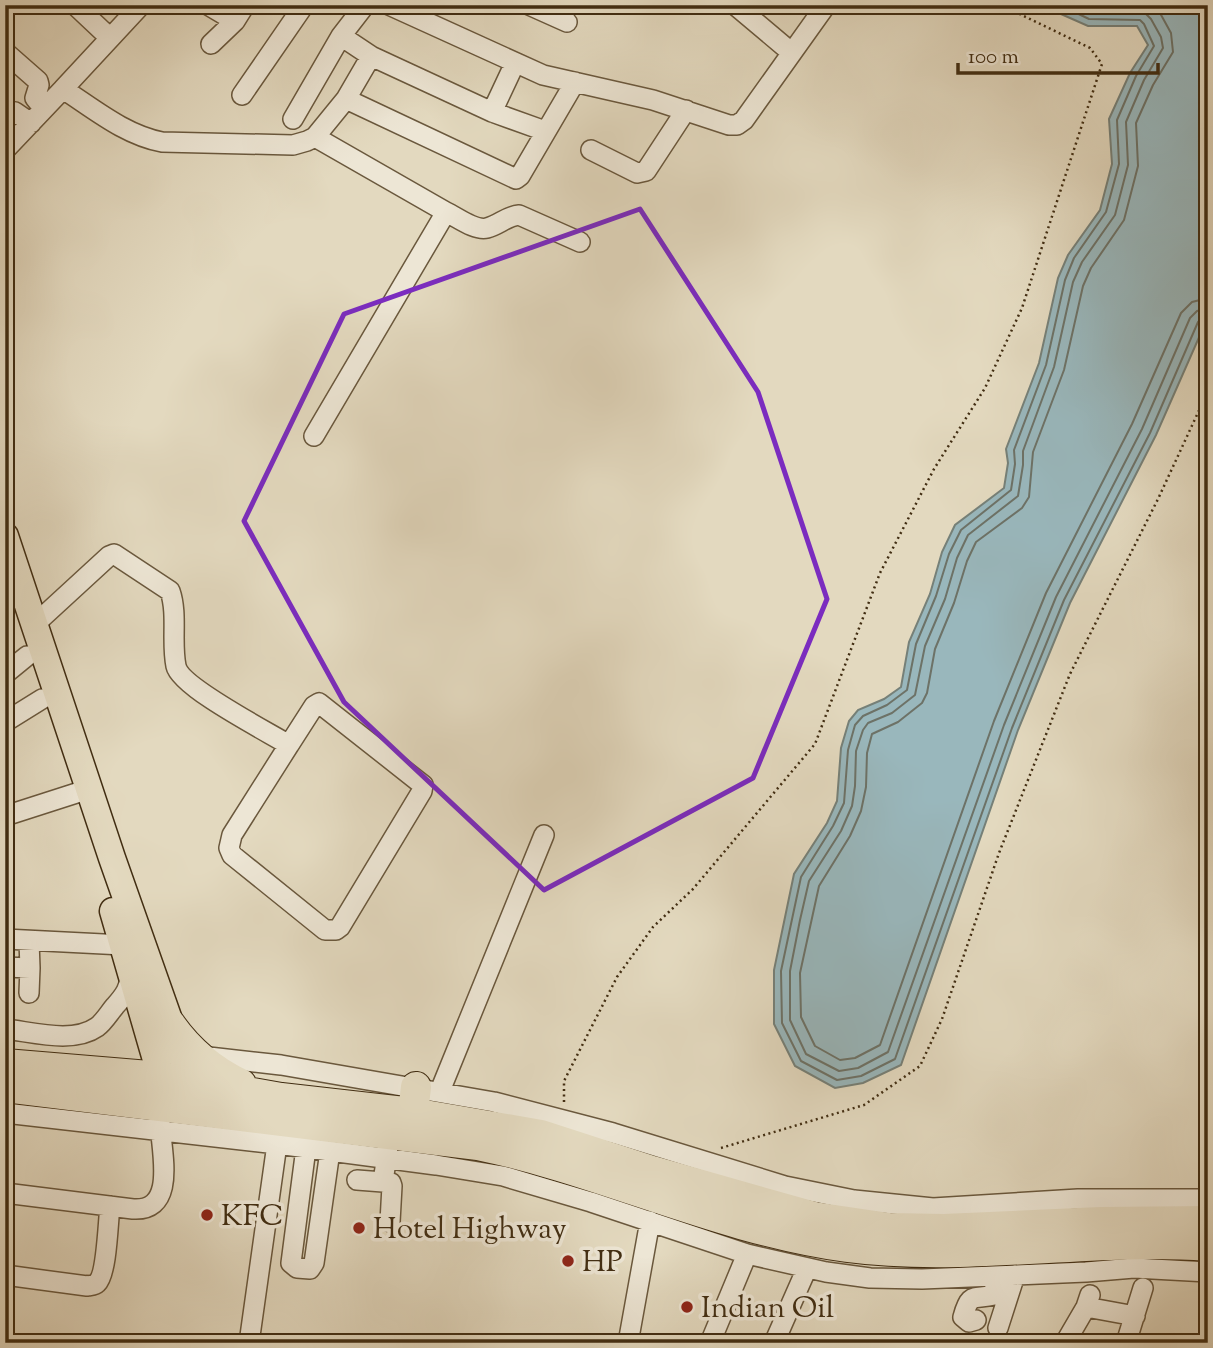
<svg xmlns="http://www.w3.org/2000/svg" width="1213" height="1348" viewBox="0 0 1213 1348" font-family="'Sorts Mill Goudy',serif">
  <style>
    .water { fill: #99b7bc; stroke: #768078; stroke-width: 2 }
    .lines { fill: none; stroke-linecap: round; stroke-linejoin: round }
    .shore { stroke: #6d7267; stroke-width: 2 }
    .minor-casing { stroke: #6a583d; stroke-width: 22 }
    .major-casing { stroke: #412d12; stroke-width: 29 }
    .highway-casing { stroke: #412d12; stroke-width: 32 }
    .path { stroke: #412d12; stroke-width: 2.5; stroke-dasharray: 2 3.5; stroke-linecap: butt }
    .minor { stroke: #ede6d5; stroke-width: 19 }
    .major { stroke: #e3d9bf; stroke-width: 26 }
    .highway { stroke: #e3d9bf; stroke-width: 30 }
    .marked { fill: none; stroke: #7b2cbf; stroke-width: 5; stroke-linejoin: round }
    .poi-dot { fill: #8f2418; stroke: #ede6d5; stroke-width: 2.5 }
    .labels { text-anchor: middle; stroke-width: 7; stroke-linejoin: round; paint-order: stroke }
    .poi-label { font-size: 30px; fill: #412d12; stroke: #ede6d5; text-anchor: start }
  </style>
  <rect width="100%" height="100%" fill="#e3d9bf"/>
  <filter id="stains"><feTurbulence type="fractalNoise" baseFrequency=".00286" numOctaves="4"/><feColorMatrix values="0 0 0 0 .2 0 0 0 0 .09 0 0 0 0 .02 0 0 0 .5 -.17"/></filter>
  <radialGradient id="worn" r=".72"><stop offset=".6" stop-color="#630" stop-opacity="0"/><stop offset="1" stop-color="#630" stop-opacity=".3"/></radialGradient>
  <path class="water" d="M1047,5H1208V317L1156,435L1070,603L1018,730L901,1065L863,1083L835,1088L795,1066L774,1024V970L794,874L827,823L837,801L841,748L849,721L858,710L884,699L901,687L909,642L930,594L942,552L955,525L1004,488L1008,463L1006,449L1039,363L1058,278L1068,255L1100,210L1112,164L1109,119L1130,73L1148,45L1137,26H1088L1061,14Z"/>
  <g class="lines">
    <path class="shore" d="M1060,5L1089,19L1140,20L1144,24L1154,46L1136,76L1117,120L1119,164L1106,212L1074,258L1065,280L1046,365L1014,450L1015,464L1011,490L961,530L949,554L936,596L916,644L907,690L887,705L863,716L855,725L848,750L844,803L833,826L801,877L781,971L782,1023L801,1061L837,1080L861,1076L895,1059L1012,728L1064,600L1150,433L1198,322L1202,318L1208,317
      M1080,5L1091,10H1137L1145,13L1151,19L1161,37L1163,48L1144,80L1126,122L1128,165L1115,215L1082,262L1073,282L1054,367L1023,451V465L1018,496L968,535L957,558L945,599L925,646L915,695L892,713L868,723L863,730L856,751L855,786L852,806L841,831L809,881L800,920L790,971V1020L806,1054L839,1071L858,1068L888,1052L1004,725L1056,597L1142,429L1190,318L1197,311L1208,308
      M1153,5L1160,13L1171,33L1173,52L1153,85L1136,123L1138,166L1124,220L1091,268L1083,286L1064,370L1033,452L1029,497L1022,508L976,542L967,561L954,603L935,649L927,693L922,703L898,722L872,734L867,753L866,787L861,811L850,836L819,886L800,973L801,1017L815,1046L840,1060L855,1058L880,1045L994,721L1046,593L1132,424L1181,313L1192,302L1208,298"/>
    <g class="minor-casing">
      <path id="minor" d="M75,5L110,38
        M208,5L235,21
        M389,5L543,75L653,100L729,125H737L744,120L826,5
        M529,5L567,22
        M735,5L792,53
        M341,36L371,56
        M211,44L235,21L245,5
        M5,52L38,81L39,85L35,98L44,109
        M63,89L141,5
        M242,95L304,5
        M346,99L516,179L520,176L575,82
        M492,112L515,63
        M293,119L341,36L365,5
        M5,120L15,112L31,123
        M5,150L63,89C94,109 125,135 162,142L293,145L307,141L315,137L346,99L371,56L492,112L545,131
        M591,150L637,173L646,171L686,110
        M446,212C457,217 475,231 487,228C499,225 507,216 519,215L580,242
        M314,436L446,212L315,137
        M5,603L9,601
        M35,624L109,556L114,554L170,591C178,614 171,642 176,666C180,687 268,732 289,745L232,835L229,848L232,855L325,930H336L340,927L422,791L423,785L319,703L314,706L289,745
        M5,674L27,656
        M5,722L42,699
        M5,816L89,789
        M5,939L123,945
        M5,967L30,968L29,941
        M29,993L30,968
        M5,1029C33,1032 73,1044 97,1027C104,1022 109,1013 115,1006C124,996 131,987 130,973
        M200,1056L281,1065L494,1102L613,1133L785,1186L854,1200L933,1208L1078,1199H1208
        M440,1091L544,835
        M5,1113L277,1144L436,1165L503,1176L591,1202L747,1254L826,1272L870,1278L922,1279L1086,1272L1134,1268L1208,1272
        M388,1147L383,1182L391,1183L392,1186L390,1222
        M306,1148L291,1263L297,1268L310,1269L314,1263L330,1151
        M357,1180L383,1182
        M5,1193L133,1209C179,1212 160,1147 160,1121
        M5,1275L87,1286C91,1285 94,1286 97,1283C107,1274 108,1221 110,1206
        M1086,1307L1135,1316
        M976,1320L969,1322L963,1317C970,1291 974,1300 994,1295L996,1276
        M998,1328L1015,1275
        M249,1343L277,1144
        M628,1343L650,1221
        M710,1343L747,1254
        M774,1343L807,1268
        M1065,1343L1086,1307L1090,1295
        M1126,1343L1143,1288"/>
    </g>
    <g class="major-casing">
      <path id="major" d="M5,536L112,858L186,1068L187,1100
        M113,911L161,1077L160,1097"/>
    </g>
    <g class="highway-casing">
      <path id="highway" d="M170,1024C189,1051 211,1070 241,1084
        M5,1064L161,1077L281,1098L413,1113L541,1135L652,1171L814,1217L889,1228L944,1229L1101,1222L1208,1221
        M5,1087L478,1145C603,1171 720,1230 847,1247C967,1263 1087,1237 1208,1246
        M413,1113L416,1087"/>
    </g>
    <path class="path" d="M564,1102V1081L617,977L653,927L693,889L815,744L880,573L934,469L985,388L1022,308L1102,64L1090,48L1001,5
      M721,1148L864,1105L920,1066L942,1019L999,853L1070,674L1158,499L1208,391"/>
    <use href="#minor" class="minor"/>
    <use href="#major" class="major"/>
    <use href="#highway" class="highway"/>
  </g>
  <path class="marked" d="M640,209L758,392L827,599L753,778L544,890L344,702L244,521L344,314Z"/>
  <g class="poi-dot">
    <circle cx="207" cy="1215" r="7"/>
    <circle cx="359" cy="1228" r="7"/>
    <circle cx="568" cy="1261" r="7"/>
    <circle cx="687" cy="1307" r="7"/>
  </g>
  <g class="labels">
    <g class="poi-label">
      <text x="221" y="1225">KFC</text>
      <text x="373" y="1238">Hotel Highway</text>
      <text x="582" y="1271">HP</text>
      <text x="701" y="1317">Indian Oil</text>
    </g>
  </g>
  <rect width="1213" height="1348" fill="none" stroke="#e3d9bf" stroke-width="28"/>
  <rect x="7" y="7" width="1199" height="1334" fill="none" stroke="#412d12" stroke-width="3.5"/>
  <rect x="14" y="14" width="1185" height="1320" fill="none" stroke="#412d12" stroke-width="2"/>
  <path d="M958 63v10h200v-10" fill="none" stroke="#412d12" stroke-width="3.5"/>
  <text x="968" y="63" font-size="21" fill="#412d12" stroke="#ede6d5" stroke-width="5" paint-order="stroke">100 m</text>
  <rect width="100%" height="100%" filter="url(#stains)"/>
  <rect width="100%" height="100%" fill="url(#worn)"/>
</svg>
